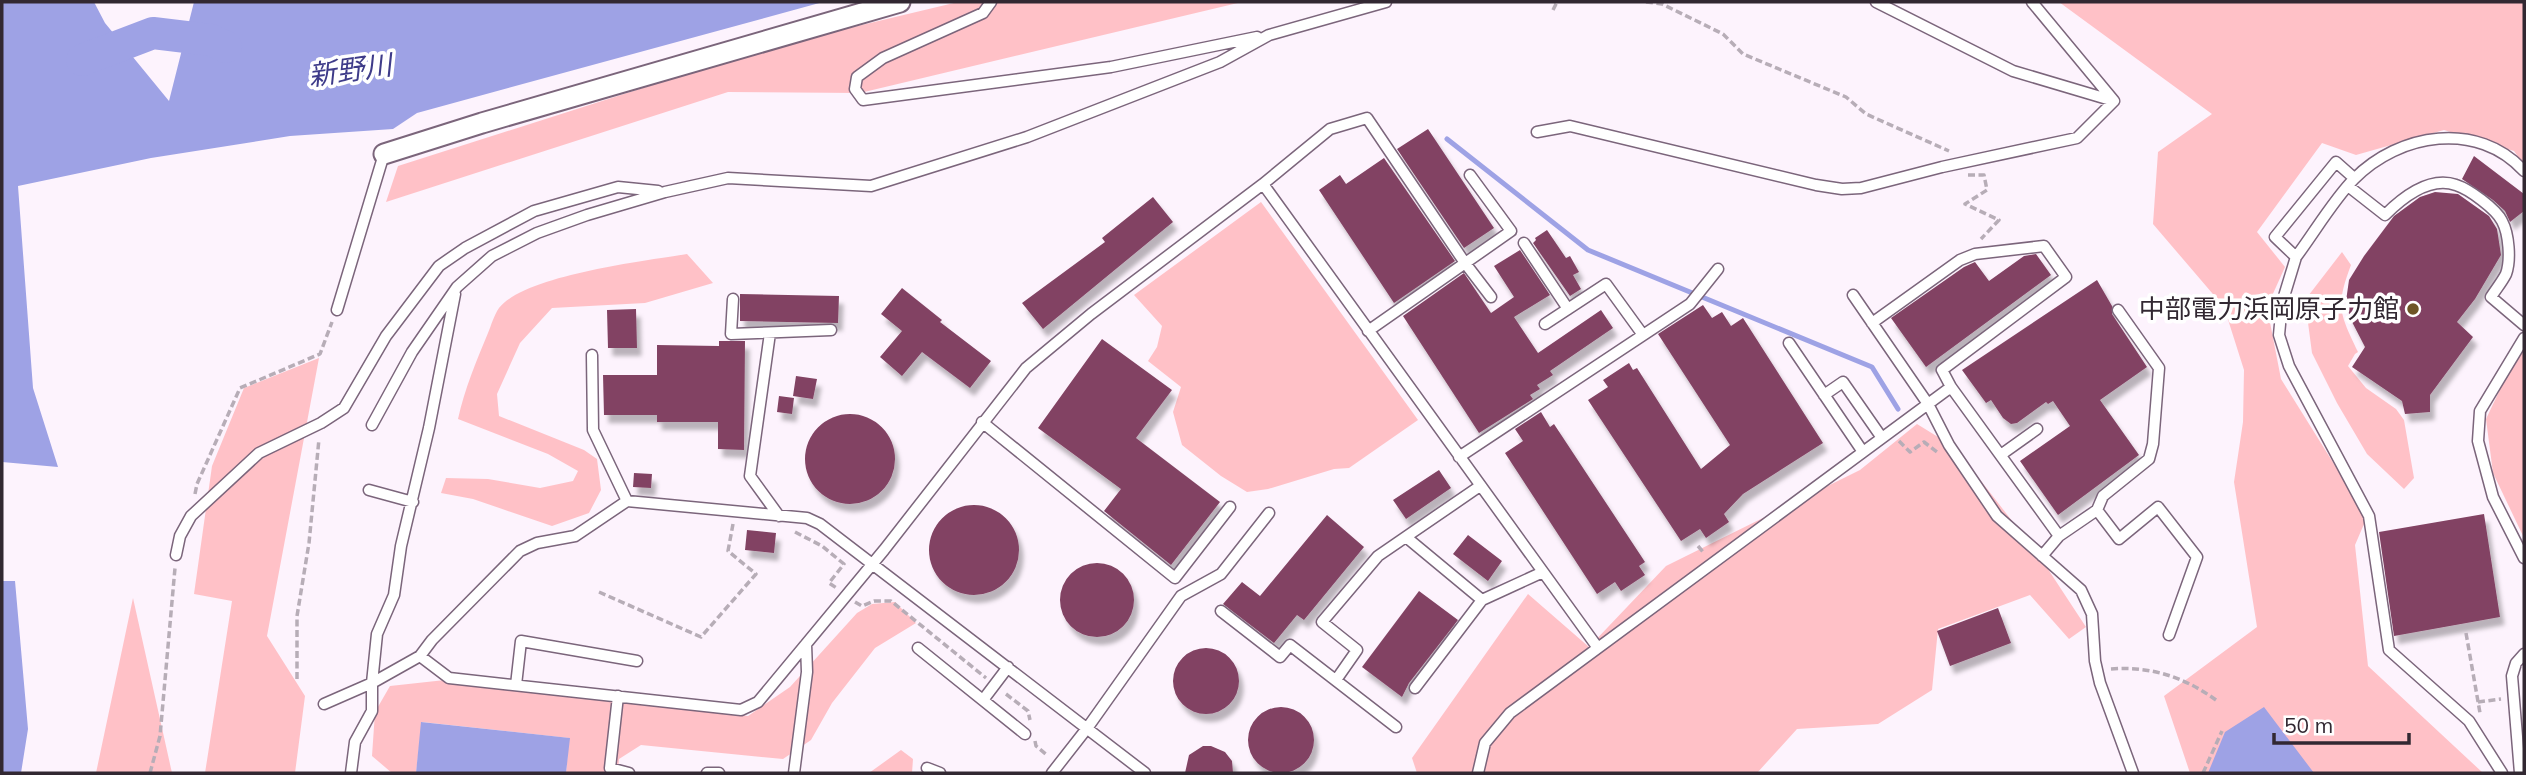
<svg xmlns="http://www.w3.org/2000/svg" width="2526" height="775" viewBox="0 0 2526 775" font-family="Mulish,'Noto Sans JP',sans-serif">
  <style>
    .green { fill: #ffc1c7 }
    .water { fill: #9ea2e5 }
    .lines { fill: none; stroke-linecap: round; stroke-linejoin: round }
    .stream { stroke: #9ea2e5; stroke-width: 5 }
    .river { stroke: #9ea2e5; stroke-width: 32 }
    .building { fill: #824363; filter: url(#shadow) }
    .service-casing { stroke: #7b657b; stroke-width: 13 }
    .minor-casing { stroke: #7b657b; stroke-width: 23 }
    .path { stroke: #b7adb7; stroke-width: 3.5; stroke-dasharray: 7 3.5; stroke-linecap: butt }
    .service { stroke: #fff; stroke-width: 10 }
    .minor { stroke: #fff; stroke-width: 19 }
    .poi-dot { fill: #6e5526; stroke: #fff; stroke-width: 2.5 }
    .labels { text-anchor: middle; stroke-width: 7; stroke-linejoin: round; paint-order: stroke }
    .poi-label { font-size: 26px; fill: #322832; stroke: #fff; text-anchor: end }
    .water-label { font-size: 28px; font-style: italic; fill: #3e3b89; stroke: #fff }
  </style>
  <defs>
    <filter id="shadow"><feDropShadow dx="4.5" dy="8" stdDeviation="2" flood-color="#0004"/></filter>
  </defs>
  <rect width="100%" height="100%" fill="#fdf3fd"/>
  <path class="green" d="M958,2H1242L860,93L728,92L386,202L398,166L774,46Z
    M2059,2H2524V165L2514,151L2444,130L2356,155L2322,143L2257,232L2285,267L2267,307L2281,379L2367,517L2355,545L2368,666L2483,773H2190L2164,696L2257,627L2234,482L2243,422L2244,370L2224,307L2153,224L2158,152L2212,114Z
    M1261,202L1418,420L1349,468L1334,469L1268,489L1247,492L1221,476L1182,445L1173,412L1181,387L1148,361L1157,347L1162,326L1134,295Z
    M2342,252L2351,265C2335,307 2340,314 2358,352L2355,354L2348,366L2366,388L2396,409L2404,420L2414,478L2404,489L2367,454L2337,403L2312,353L2305,300Z
    M687,254L713,283L645,303L552,308L520,343L497,394L499,416L584,450L597,459L601,490L589,513L552,526L473,499L441,493L446,478L488,479L540,488L573,481L578,471L548,454L458,419C465,388 476,362 488,333C491,326 494,315 499,308C525,275 645,261 687,254Z
    M2524,339V538L2493,473L2486,419Z
    M319,358L267,636L305,696L295,773H205L232,601L194,594L212,466L244,388Z
    M1917,424L1951,445L1964,459L2040,557L2086,627L2069,639L2030,595L1938,629L1932,690L1878,724L1797,729L1757,773H1417L1412,758L1528,594L1589,647L1666,566L1860,470Z
    M133,598L172,773H96Z
    M895,602L916,623L875,648L832,703L811,740L783,759L641,745L619,759L618,773H566L569,738L422,722L416,773H392L372,756L375,712L390,686L445,680L748,716L790,687L857,613L872,604Z
    M901,750L913,759L912,773H869Z"/>
  <path class="water" d="M2,2H94L105,23L169,101L194,2H823L417,113L393,129L290,136L151,158L18,186L33,388L58,467L2,462Z
    M2,581H15L28,729L21,773H2Z
    M2264,707L2314,773H2208L2225,732Z
    M421,722L570,738L566,773H416Z"/>
  <g class="lines">
    <path class="stream" d="M1447,139L1588,250L1872,367L1898,409"/>
    <path class="river" d="M82,60L153,33L211,40L226,47"/>
  </g>
  <path class="building" d="M1428,129L1494,228L1464,248L1397,149Z
    M2474,156L2524,194V211L2510,222L2505,211L2493,200L2462,179Z
    M1384,158L1455,261L1394,303L1319,190L1340,175L1346,184Z
    M2435,192L2458,194L2489,216L2497,229L2501,255L2475,299L2457,322L2473,337L2430,395V412L2405,414L2402,401L2352,367L2365,347L2350,318L2346,301L2349,280L2364,256L2394,216L2420,197Z
    M1153,197L1173,222L1043,329L1022,303L1105,242L1102,238Z
    M1547,230L1566,258L1570,256L1579,272L1573,275L1581,289L1570,296L1533,243L1536,240L1535,238Z
    M1520,250L1550,295L1514,317L1538,353L1601,310L1613,328L1550,371L1553,375L1537,385L1540,389L1530,395L1533,399L1479,433L1403,316L1464,273L1491,313L1514,297L1494,266Z
    M2036,254L2051,275L1926,367L1891,318L1964,267L1975,262L1989,281L2024,256Z
    M2097,280L2112,306V314L2147,367L2100,400L2139,455L2058,515L2020,461L2070,426L2053,401L2048,404L2046,402L2017,423L2011,424L2003,418L1991,400L1986,403L1962,370Z
    M902,288L942,320L940,322L991,361L970,388L922,352L902,376L880,357L902,331L881,314Z
    M740,294L839,296L838,323L740,321Z
    M1703,305L1712,318L1722,312L1731,326L1743,318L1823,443L1743,494L1724,514L1729,522L1706,538L1700,529L1681,541L1588,400L1608,387L1603,380L1629,363L1633,370L1637,368L1701,469L1730,445L1658,334Z
    M636,309L637,348H608L607,310Z
    M1102,339L1172,390L1136,438L1220,502L1171,565L1104,511L1121,489L1038,428Z
    M719,341H745L744,450L718,449V422H657V415H604L603,375H657V345L719,346Z
    M796,376L817,379L813,399L793,396Z
    M779,396L794,398L792,414L777,412Z
    M1541,412L1550,427L1554,424L1645,562L1639,566L1645,575L1621,591L1615,582L1597,594L1505,453L1523,441L1515,429Z
    M805 459a45 45 0 1 1 90 0a45 45 0 1 1-90 0Z
    M1439,470L1451,488L1406,519L1393,500Z
    M634,473L652,474L651,488L633,487Z
    M929 550a45 45 0 1 1 90 0a45 45 0 1 1-90 0Z
    M2484,514L2500,617L2394,636L2379,532Z
    M1327,515L1364,547L1304,620L1297,615L1274,643L1223,604L1242,582L1260,596Z
    M747,530L776,533L774,553L745,550Z
    M1468,535L1502,561L1488,581L1453,554Z
    M1060 600a37 37 0 1 1 74 0a37 37 0 1 1-74 0Z
    M1419,591L1458,620L1409,683L1402,697L1362,667Z
    M1998,608L2011,643L1950,666L1937,631Z
    M1173 681a33 33 0 1 1 66 0a33 33 0 1 1-66 0Z
    M1248 740a33 33 0 1 1 66 0a33 33 0 1 1-66 0Z
    M1203,746H1211L1225,752L1232,761L1233,773H1185L1189,755Z"/>
  <g class="lines">
    <g class="service-casing">
      <path id="service" d="M991,2L983,13L883,58L857,77L855,89L863,100L1111,67L1257,37
        M1876,2L2013,71L2114,101
        M1537,132L1570,126L1816,185L1842,189L1861,188L1942,167L2077,138L2114,101L2032,2
        M2354,178L2336,162L2275,237L2296,257C2314,233 2334,199 2354,179C2399,133 2478,120 2524,171
        M1263,184L1598,648
        M2348,186L2385,215C2402,198 2430,176 2456,185C2469,189 2496,209 2502,221C2509,234 2511,260 2506,274C2502,282 2496,289 2491,297L2524,325
        M1524,243L1568,309
        M2296,257L2282,303L2279,335L2289,366L2369,516L2389,650L2469,721L2502,773
        M1853,295L1928,404L1949,445L1997,516L2081,590L2092,614L2095,661L2100,683L2133,773
        M733,299L731,334L831,330
        M337,310L384,154
        M1872,323L1960,260L1975,254L2044,246L2066,277L1942,370L1951,387L2059,536L2097,510L2103,496L2149,459L2153,444L2159,368L2118,310
        M1545,324L1606,284L1643,335
        M1368,331L1511,231L1470,175
        M770,333L750,476L779,516
        M2524,338L2480,411L2478,441L2493,497L2524,558
        M1789,343L1863,452
        M592,355L593,430L627,501
        M1824,395L1843,382L1882,438
        M982,422L1175,578L1230,507
        M372,425L412,352L457,287L492,256L537,233L587,215L665,192L728,178L871,186L1027,137L1220,62L1269,35L1386,2
        M2002,454L2037,429
        M1459,457L1690,304L1718,269
        M369,490L413,502
        M2097,510L2119,539L2158,507L2197,557L2169,635
        M1406,537L1482,600L1543,572
        M176,555L180,536L191,516L259,453L321,423L344,408L386,336L439,266L465,248L534,211L618,187L658,191
        M2042,556L2059,536
        M1221,611L1280,657L1290,645L1396,727
        M918,648L1025,734
        M420,656L432,640L520,551L537,543L575,536L627,501L807,518L820,524L1145,773
        M1336,680L1357,650L1322,622L1378,556L1480,486
        M516,685L521,641L637,661
        M1415,688L1482,600
        M618,696L610,768L629,773
        M983,700L1008,667
        M324,704L372,683L420,656L449,678L741,710L758,702L884,550L1026,368L1091,314L1263,184L1330,129L1367,118L1465,263L1491,297
        M927,768L940,773
        M351,773L355,742L372,711V683L377,634L394,595L401,546L429,428L455,294
        M707,773H719
        M794,773L807,672L806,644
        M1052,773L1088,727L1181,596L1221,574L1269,513
        M1478,773L1485,743L1510,713L1951,387
        M2520,773L2512,676L2516,663L2524,654"/>
    </g>
    <g class="minor-casing">
      <path id="minor" d="M384,154L482,123L900,2"/>
    </g>
    <path class="path" d="M1646,2L1662,4L1723,34L1743,54L1846,97L1866,114L1949,151
      M1553,10L1557,2
      M1968,175H1984L1987,190L1965,204L1999,220L1981,239
      M1899,441L1910,452L1924,442L1937,452
      M195,494L197,484L240,388L320,354L332,322
      M795,532L822,546L844,564L829,583L838,589
      M1698,546L1704,553
      M599,592L701,637L756,574L728,551L733,524
      M855,602L862,606L874,601H891L986,678
      M2466,633L2480,713
      M2111,669C2151,666 2184,677 2216,700
      M297,679V616L309,543L319,439
      M1006,694L1028,711L1030,720
      M2478,702L2501,699
      M1035,741L1036,746L1048,756
      M150,773L160,736L175,568
      M2203,773L2222,731"/>
    <use href="#service" class="service"/>
    <use href="#minor" class="minor"/>
  </g>
  <circle class="poi-dot" cx="2413" cy="309" r="7"/>
  <g class="labels">
    <g class="poi-label">
      <text x="2399" y="318">中部電力浜岡原子力館</text>
    </g>
    <g class="water-label">
      <text transform="translate(350 70) rotate(-8)" y="10">新野川</text>
    </g>
  </g>
  <rect width="2526" height="775" fill="none" stroke="#322832" stroke-width="7"/>
  <path d="M2274 733v10h135v-10" fill="none" stroke="#322832" stroke-width="3.5"/>
  <text x="2284" y="733" font-size="21" fill="#322832" stroke="#ffffff" stroke-width="5" paint-order="stroke">50 m</text>
</svg>
